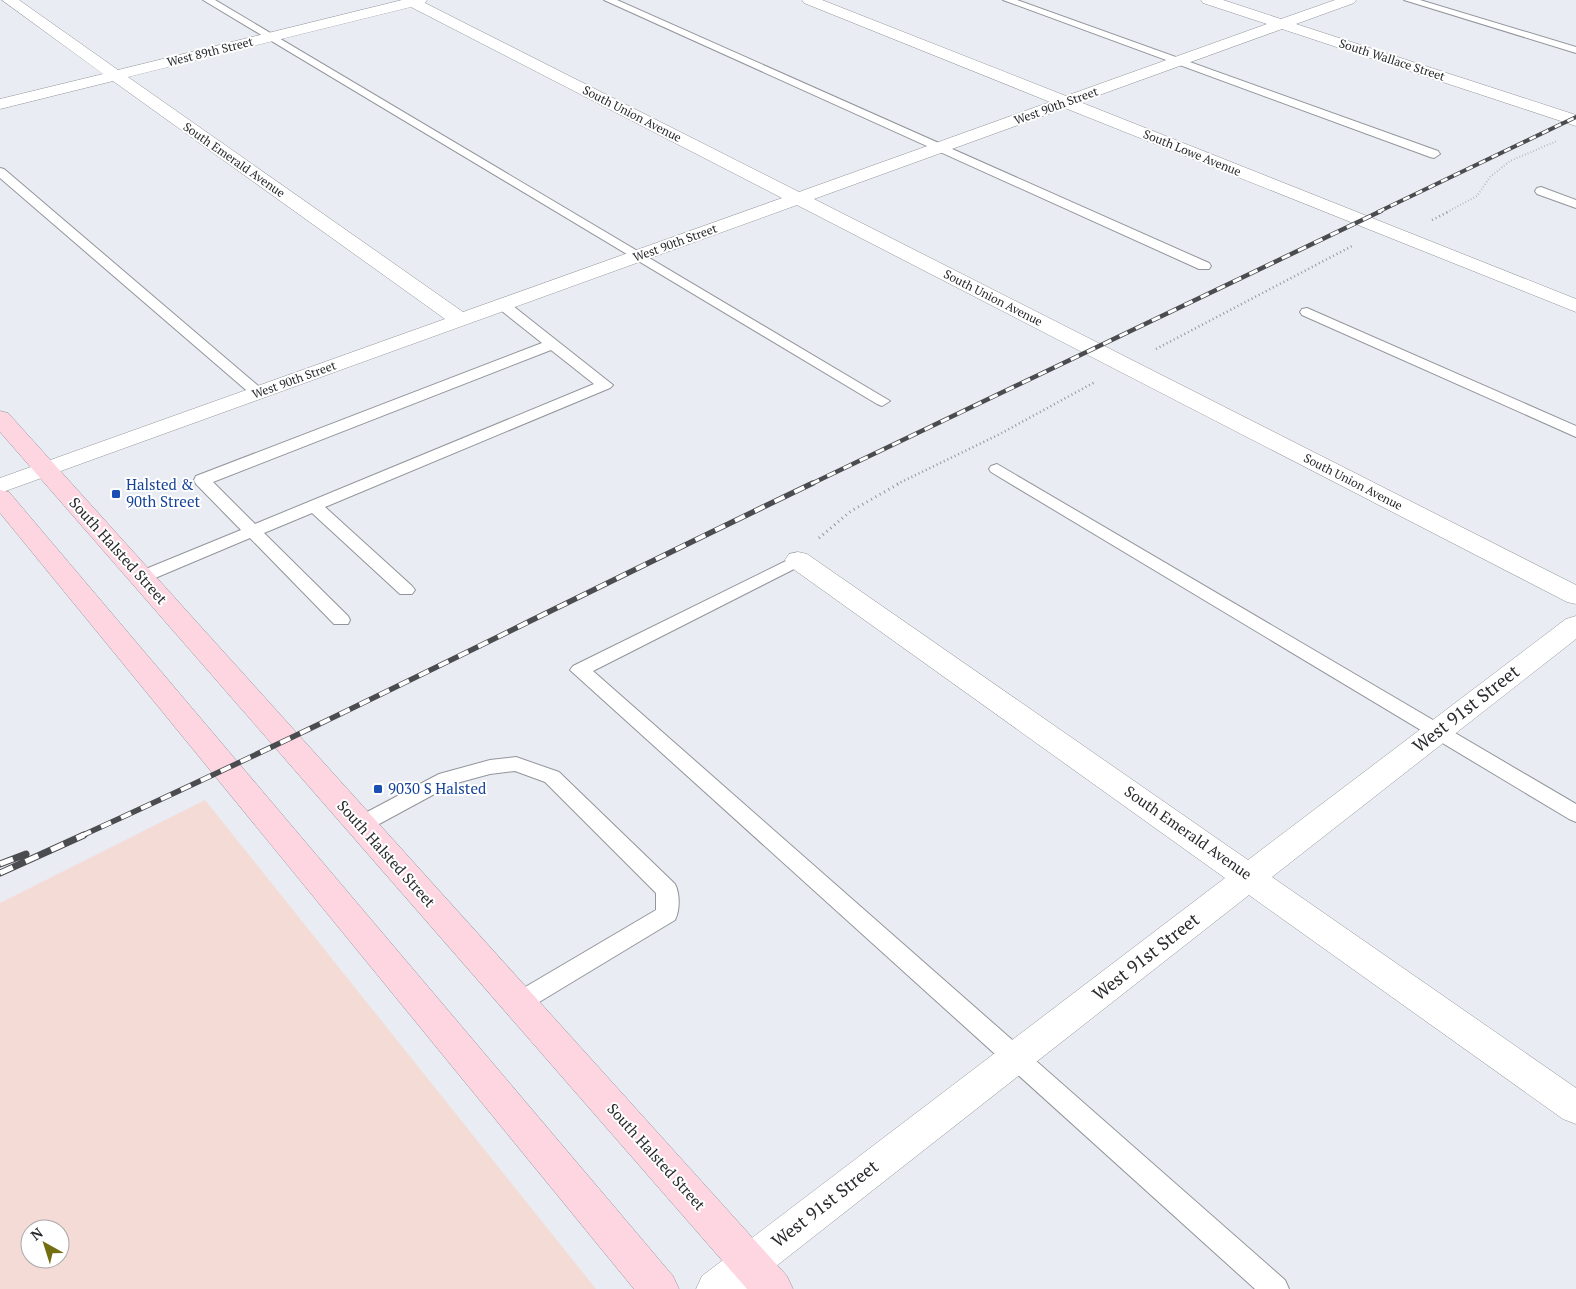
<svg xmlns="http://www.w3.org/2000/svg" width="1576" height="1289" viewBox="0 0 1576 1289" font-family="'PT Serif',serif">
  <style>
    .industrial { fill: #f5dbd6; fill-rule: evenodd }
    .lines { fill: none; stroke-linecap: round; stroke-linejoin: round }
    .lane-casing { stroke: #92959b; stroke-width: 2 }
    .street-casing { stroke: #92959b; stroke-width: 1 }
    .secondary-casing { stroke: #92959b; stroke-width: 1 }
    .path-far2 { stroke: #95979c; stroke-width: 2; stroke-dasharray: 0.5 2.5; stroke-linecap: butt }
    .path-far1 { stroke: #95979c; stroke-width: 2.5; stroke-dasharray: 1 3; stroke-linecap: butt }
    .path { stroke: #95979c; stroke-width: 3; stroke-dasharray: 1 4; stroke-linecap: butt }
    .lane { fill: #fff; fill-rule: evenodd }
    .street { fill: #fff; fill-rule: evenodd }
    .secondary { fill: #fed6e2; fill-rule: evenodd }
    .rail-far3-casing { stroke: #4b4c50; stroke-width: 4 }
    .rail-far2-casing { stroke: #4b4c50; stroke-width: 4.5 }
    .rail-far1-casing { stroke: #4b4c50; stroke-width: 5.5 }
    .rail-casing { stroke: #4b4c50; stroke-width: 7 }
    .rail-far3 { stroke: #fff; stroke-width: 2.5; stroke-dasharray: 7; stroke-linecap: butt }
    .rail-far2 { stroke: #fff; stroke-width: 3; stroke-dasharray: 9; stroke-linecap: butt }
    .rail-far1 { stroke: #fff; stroke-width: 4; stroke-dasharray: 11; stroke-linecap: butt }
    .rail { stroke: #fff; stroke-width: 5; stroke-dasharray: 14; stroke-linecap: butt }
    .transit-dot { fill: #1a4fb4; stroke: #fff; stroke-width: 2 }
    .labels { text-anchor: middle; stroke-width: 4; stroke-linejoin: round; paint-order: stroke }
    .far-street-label { font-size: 12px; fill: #28292c; stroke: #fff }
    .transit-label { font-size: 15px; fill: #164399; stroke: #fff; text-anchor: start }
    .street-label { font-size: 15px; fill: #28292c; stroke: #fff }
    .near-street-label { font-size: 18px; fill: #28292c; stroke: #fff }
  </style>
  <rect width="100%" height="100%" fill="#e9ecf2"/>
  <path class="industrial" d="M205,800L596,1289H0V903ZM30,1229H60V1259H30Z"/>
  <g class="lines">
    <g class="lane-casing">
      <path id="lane" d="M203,0H215L890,401L882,406L877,404Z
        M604,0H617L1209,263L1211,266L1209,269H1199Z
        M1003,0H1017L1438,151L1440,154L1434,158L1430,157Z
        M1404,0H1420L1576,47V53Z
        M0,168L4,169L263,390L266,393L263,396H253L0,178Z
        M1541,187L1576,200V208L1537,194L1535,191L1537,188Z
        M503,301L508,302L613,385L610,388L325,507L412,586L415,590L412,594H400L312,513L264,533L348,616L350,620L348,624H334L250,538L148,581H136L133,577L136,573L241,530L196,484L194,480L196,476L542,343L498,308L496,305L498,302ZM551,350L594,384L255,524L213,482Z
        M1307,308L1576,426V437L1302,315L1300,312L1302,309Z
        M997,464L1576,804V822L1569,819L991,472L989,469L991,466Z
        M798,555L804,556L807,560L804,564L593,671L1285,1280L1289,1289H1255L570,670L573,666Z
        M516,757L559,772L675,884C680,894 680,910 675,920L526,1010L518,1013L510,1010L506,1003L510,996L656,910V893L545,782L515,771L490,774L453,784L368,830L360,833L352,830L349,825L352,820L439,774L490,760Z"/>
    </g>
    <g class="street-casing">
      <path id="street" d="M2,0H19L118,70L402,0H427L425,3L799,192L1050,102L804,3L802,0H822L1066,96L1267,24L1203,3L1201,0H1223L1281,19L1335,0H1356L1354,3L1296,24L1576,115V126L1282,29L1080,102L1576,299V312L1065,108L814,199L1576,585V604L1567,602L797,205L0,493V478L445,319L113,81L0,109V99L103,74ZM411,7L782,198L463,312L128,77Z
        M798,552L807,554L1248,860L1566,619L1576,616V639L1272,877L1576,1088V1124L1563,1119L1249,895L747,1289H696L702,1276L1225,878L789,566L785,560L789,554Z"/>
    </g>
    <g class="secondary-casing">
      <path id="secondary" d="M0,411L8,413L787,1276L793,1289H747L0,432Z
        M0,490L9,492L673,1276L679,1289H634L0,513Z"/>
    </g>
    <path class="path-far2" d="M1447,212L1477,196L1490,177L1510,161L1557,141"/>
    <path class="path-far1" d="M1432,220L1450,211
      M1156,349L1354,245
      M897,484L998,435L1095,382"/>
    <path class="path" d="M819,538L851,511L900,483"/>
    <use href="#lane" class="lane"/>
    <use href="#street" class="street"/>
    <use href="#secondary" class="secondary"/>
    <g class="rail-far3-casing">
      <path id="rail-far3" d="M1378,212L1576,117"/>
    </g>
    <g class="rail-far2-casing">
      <path id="rail-far2" d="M811,484L1381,211"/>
    </g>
    <g class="rail-far1-casing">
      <path id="rail-far1" d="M81,836C328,724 569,600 813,483"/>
    </g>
    <g class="rail-casing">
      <path id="rail" d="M0,864L26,854
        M0,873L84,835"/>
    </g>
    <use href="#rail-far3" class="rail-far3"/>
    <use href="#rail-far2" class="rail-far2"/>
    <use href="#rail-far1" class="rail-far1"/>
    <use href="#rail" class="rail"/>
  </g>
  <g class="transit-dot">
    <rect x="111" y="489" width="10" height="10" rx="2.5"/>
    <rect x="373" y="784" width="10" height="10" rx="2.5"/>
  </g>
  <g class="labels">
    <g class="far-street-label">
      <text transform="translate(210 52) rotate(-14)" y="4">West 89th Street</text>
      <text transform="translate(1392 60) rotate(18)" y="4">South Wallace Street</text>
      <text transform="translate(1056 106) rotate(-20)" y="4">West 90th Street</text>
      <text transform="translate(632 114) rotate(27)" y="4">South Union Avenue</text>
      <text transform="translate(1192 153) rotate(22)" y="4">South Lowe Avenue</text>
      <text transform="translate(234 160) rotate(35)" y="4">South Emerald Avenue</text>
      <text transform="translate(675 243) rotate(-20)" y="4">West 90th Street</text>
      <text transform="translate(993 298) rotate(27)" y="4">South Union Avenue</text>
      <text transform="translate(294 380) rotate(-20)" y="4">West 90th Street</text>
      <text transform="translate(1353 482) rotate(27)" y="4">South Union Avenue</text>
    </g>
    <g class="transit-label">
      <text x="126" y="490">Halsted &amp;<tspan x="126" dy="17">90th Street</tspan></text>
      <text x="388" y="794">9030 S Halsted</text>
    </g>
    <g class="street-label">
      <text transform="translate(118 551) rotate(48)" y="5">South Halsted Street</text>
      <text transform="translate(1188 833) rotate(35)" y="5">South Emerald Avenue</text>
      <text transform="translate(386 854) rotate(48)" y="5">South Halsted Street</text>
      <text transform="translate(656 1157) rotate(48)" y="5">South Halsted Street</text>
    </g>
    <g class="near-street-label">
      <text transform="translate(1466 709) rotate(-38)" y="6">West 91st Street</text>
      <text transform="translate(1146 957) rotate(-38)" y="6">West 91st Street</text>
      <text transform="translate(825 1204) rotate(-38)" y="6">West 91st Street</text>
    </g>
  </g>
  <g transform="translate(45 1244) rotate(321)"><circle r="24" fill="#ffffff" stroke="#a9a9ab"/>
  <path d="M0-4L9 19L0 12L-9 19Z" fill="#736f10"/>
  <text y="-8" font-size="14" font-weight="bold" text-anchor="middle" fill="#28292c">N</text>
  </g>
</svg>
